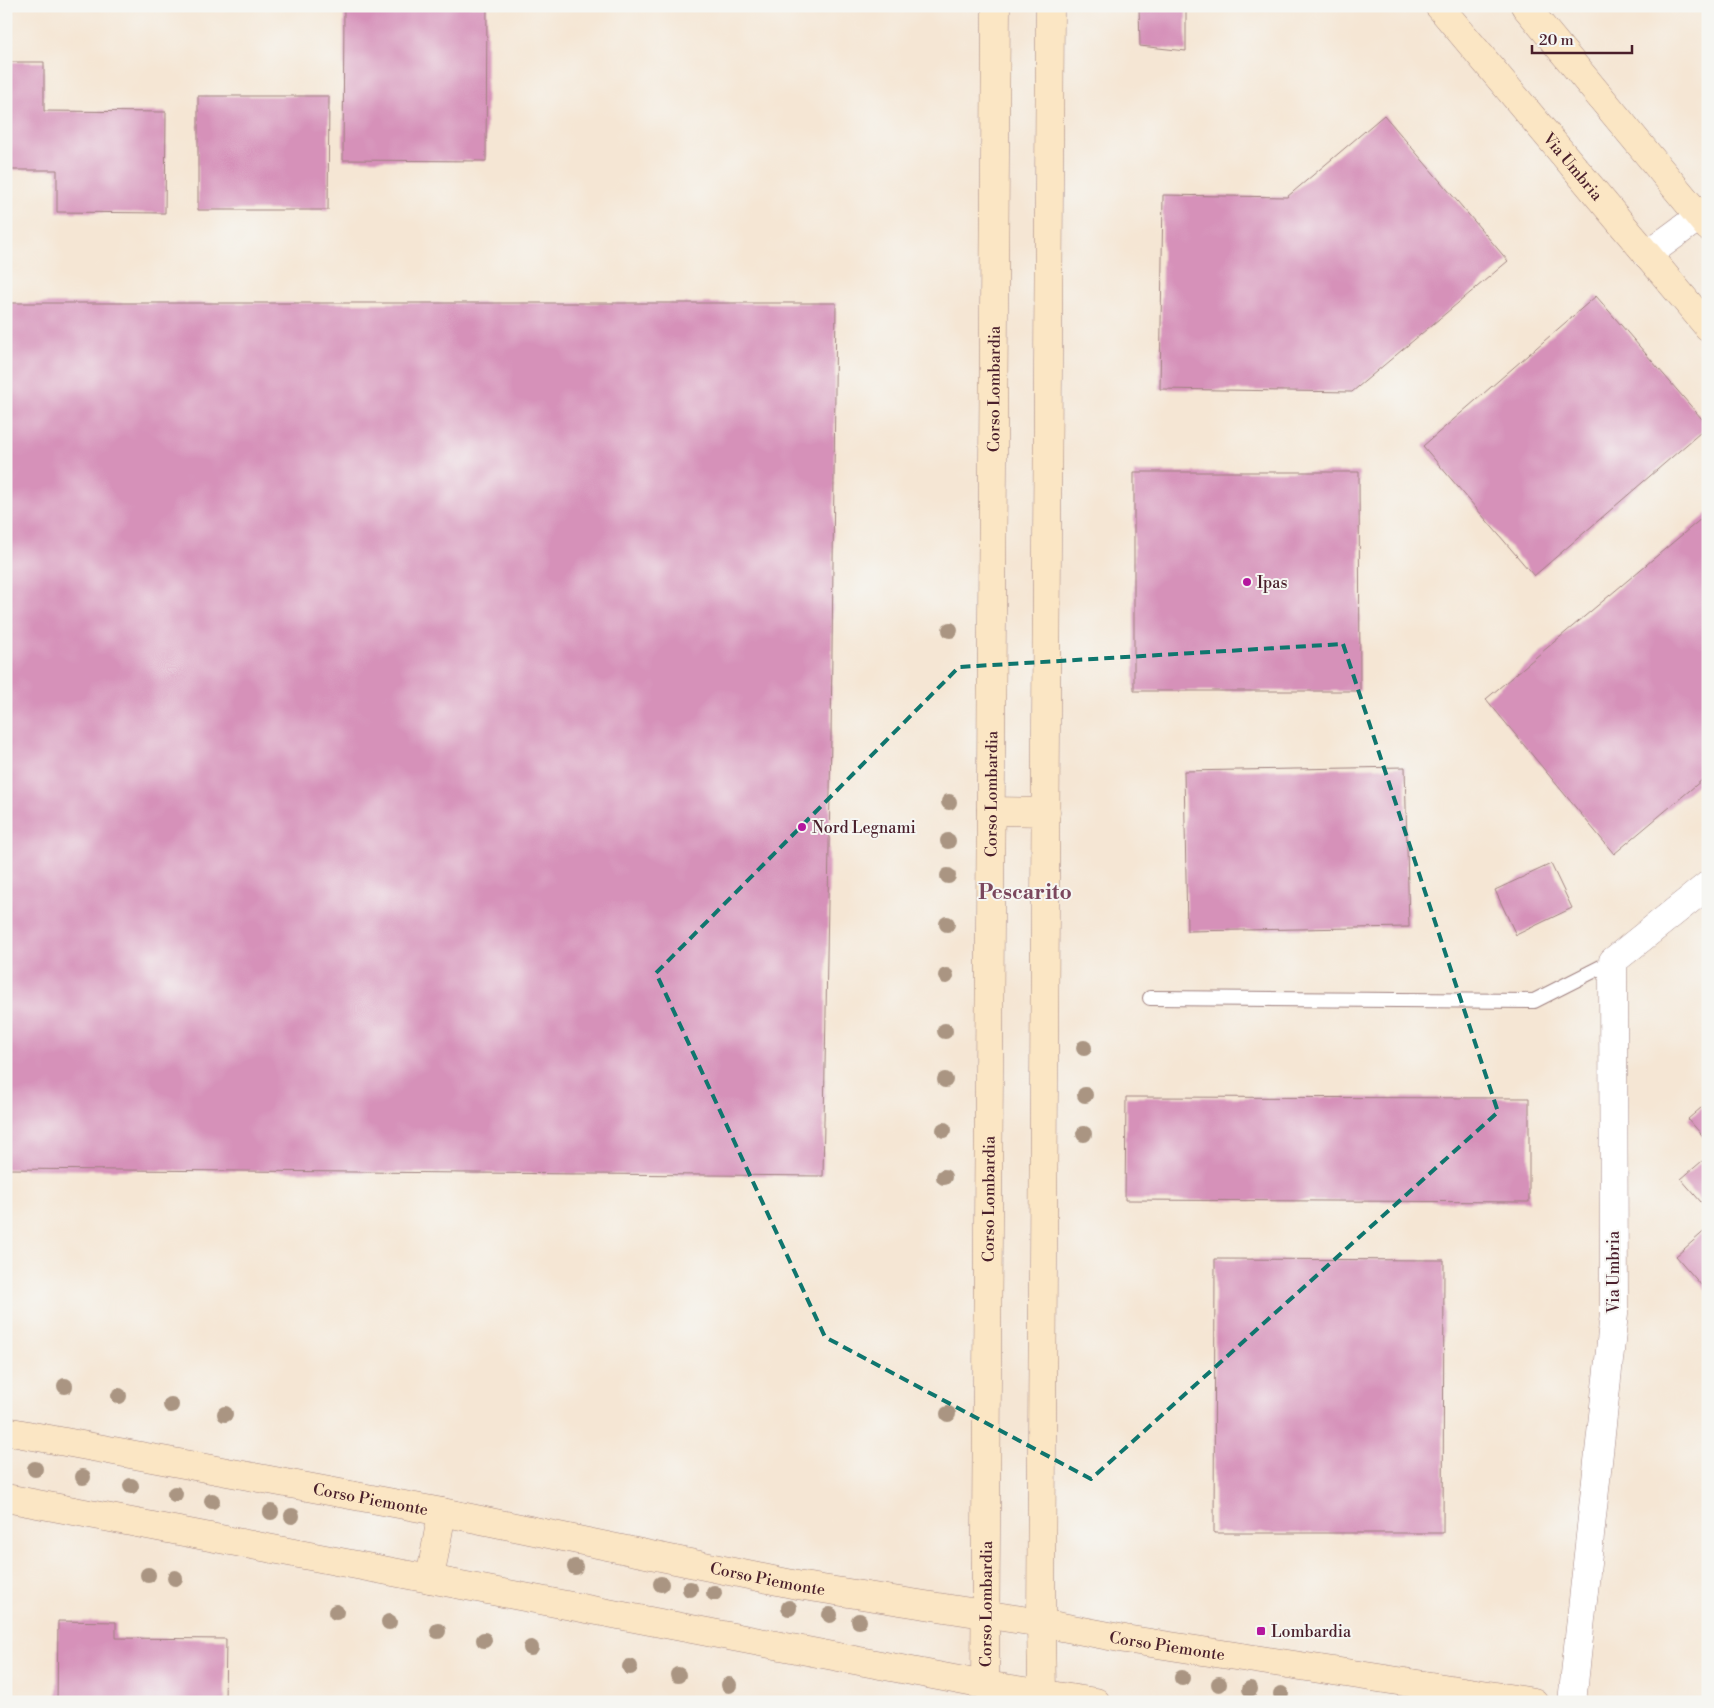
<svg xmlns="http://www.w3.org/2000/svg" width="1714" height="1708" viewBox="0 0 1714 1708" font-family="'Libre Bodoni',serif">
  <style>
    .building { fill: #d691b9 }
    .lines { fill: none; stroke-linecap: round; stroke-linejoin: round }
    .lane-casing { stroke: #a08280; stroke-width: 16 }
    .street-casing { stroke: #a08280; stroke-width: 29 }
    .secondary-casing { stroke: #a08280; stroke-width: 29 }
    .lane { stroke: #fff; stroke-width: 14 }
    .street { stroke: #fff; stroke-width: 28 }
    .secondary { stroke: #fbe6c4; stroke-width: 28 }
    .tree { fill: #aa9582 }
    .marked { fill: none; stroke: #0f766e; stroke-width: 4; stroke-dasharray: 10 6; stroke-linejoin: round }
    .poi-dot { fill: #b5179e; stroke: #f6f6f2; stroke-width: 2 }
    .labels { text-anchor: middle; stroke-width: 4; stroke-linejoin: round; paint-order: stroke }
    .street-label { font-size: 16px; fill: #4a1f2b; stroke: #f6f6f2 }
    .poi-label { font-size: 16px; fill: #4a1f2b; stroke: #f6f6f2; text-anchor: start }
    .district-label { font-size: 21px; font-weight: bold; fill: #7b475d; stroke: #f6f6f2 }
  </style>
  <rect width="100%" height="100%" fill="#f6f6f2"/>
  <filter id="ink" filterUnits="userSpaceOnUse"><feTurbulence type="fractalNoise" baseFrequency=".02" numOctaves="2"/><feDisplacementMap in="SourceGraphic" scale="10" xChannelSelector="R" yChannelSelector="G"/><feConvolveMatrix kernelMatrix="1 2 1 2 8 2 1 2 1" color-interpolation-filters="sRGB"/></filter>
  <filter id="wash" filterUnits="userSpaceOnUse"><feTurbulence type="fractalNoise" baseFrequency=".0096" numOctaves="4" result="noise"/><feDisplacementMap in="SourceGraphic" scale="20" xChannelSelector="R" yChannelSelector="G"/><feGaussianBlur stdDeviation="1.12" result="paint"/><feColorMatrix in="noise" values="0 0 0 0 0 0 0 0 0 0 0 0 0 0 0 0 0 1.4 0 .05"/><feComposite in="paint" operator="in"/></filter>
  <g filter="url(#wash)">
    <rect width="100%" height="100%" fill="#f5e6d4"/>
    <g id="blocks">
      <path class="building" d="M344,6H487L486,161L343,160Z
        M1139,6H1190L1186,8V51L1140,46Z
        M6,62H44V111L166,112L165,213L57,212V170H6Z
        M198,96H329L328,210H198Z
        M1384,115L1508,261L1352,392L1160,389L1163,195L1287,197Z
        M1596,296L1708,426L1534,576L1423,446Z
        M6,303H836L831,737L823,1176L6,1169Z
        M1134,472H1359L1360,691H1134Z
        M1708,513V775L1614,854L1486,699Z
        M1405,767L1409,927L1187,931L1184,771Z
        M1551,864L1572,908L1516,935L1495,890Z
        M1126,1097L1529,1098V1202L1125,1200Z
        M1708,1102V1142L1688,1119Z
        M1708,1156V1210L1681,1179Z
        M1708,1228V1293L1676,1256Z
        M1215,1259L1444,1260L1443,1533H1214Z
        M58,1621L116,1622V1638L226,1639L225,1702H57Z"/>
    </g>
  </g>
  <g filter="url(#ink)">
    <use href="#blocks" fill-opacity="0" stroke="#a08280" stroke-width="1"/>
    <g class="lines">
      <g class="lane-casing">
        <path id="lane" d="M1150,998L1534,1001L1613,961"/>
      </g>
      <g class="street-casing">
        <path id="street" d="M1647,255L1708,210
          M1572,1702L1614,1314L1613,961L1708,885"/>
      </g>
      <g class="secondary-casing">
        <g id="secondary">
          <path id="s1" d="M1439,6L1708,327"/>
          <path d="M1525,6L1708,227"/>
          <path d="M991,811L1046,812"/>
          <path id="s2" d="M6,1431L442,1512L797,1585L1041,1623L1125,1639L1534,1702"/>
          <path d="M6,1498L985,1685L1096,1702"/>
          <path d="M430,1579L442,1512"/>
          <path id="s3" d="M985,1685L996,6"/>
          <path d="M1042,1694L1041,1623L1050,6"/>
        </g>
      </g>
      <use href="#lane" class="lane"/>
      <use href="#street" class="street"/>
      <use href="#secondary" class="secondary"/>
    </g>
    <g class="tree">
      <circle cx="950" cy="630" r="8"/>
      <circle cx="949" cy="802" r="8"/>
      <circle cx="948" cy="841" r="8"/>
      <circle cx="948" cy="876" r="8"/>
      <circle cx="947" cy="924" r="8"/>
      <circle cx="946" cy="976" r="8"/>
      <circle cx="945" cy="1031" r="8"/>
      <circle cx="1084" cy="1048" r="8"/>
      <circle cx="945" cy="1080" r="8"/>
      <circle cx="1085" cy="1095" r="8"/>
      <circle cx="944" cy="1130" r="8"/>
      <circle cx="1084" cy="1134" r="8"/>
      <circle cx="944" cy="1177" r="8"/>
      <circle cx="65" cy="1386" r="8"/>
      <circle cx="119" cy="1396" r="8"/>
      <circle cx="171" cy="1405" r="8"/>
      <circle cx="225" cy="1414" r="8"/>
      <circle cx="948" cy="1414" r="8"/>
      <circle cx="35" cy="1469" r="8"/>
      <circle cx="83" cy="1477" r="8"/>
      <circle cx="131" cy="1486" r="8"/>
      <circle cx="175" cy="1494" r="8"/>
      <circle cx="212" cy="1501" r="8"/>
      <circle cx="271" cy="1512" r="8"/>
      <circle cx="292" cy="1516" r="8"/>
      <circle cx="575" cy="1567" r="8"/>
      <circle cx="148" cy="1575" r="8"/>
      <circle cx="175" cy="1578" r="8"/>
      <circle cx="661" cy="1584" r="8"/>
      <circle cx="690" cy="1589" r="8"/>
      <circle cx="714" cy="1593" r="8"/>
      <circle cx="789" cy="1608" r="8"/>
      <circle cx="336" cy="1612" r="8"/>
      <circle cx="830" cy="1615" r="8"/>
      <circle cx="859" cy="1621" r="8"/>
      <circle cx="389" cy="1622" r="8"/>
      <circle cx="438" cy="1631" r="8"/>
      <circle cx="484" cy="1640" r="8"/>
      <circle cx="531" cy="1648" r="8"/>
      <circle cx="630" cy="1667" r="8"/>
      <circle cx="678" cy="1675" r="8"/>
      <circle cx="1182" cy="1678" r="8"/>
      <circle cx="1219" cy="1684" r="8"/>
      <circle cx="729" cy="1685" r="8"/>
      <circle cx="1250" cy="1689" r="8"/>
      <circle cx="1281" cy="1694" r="8"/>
    </g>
  </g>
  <path class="marked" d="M1343,644L1498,1112L1091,1479L825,1337L656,973L959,667Z"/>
  <g class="poi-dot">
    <circle cx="1247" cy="582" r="5"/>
    <circle cx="802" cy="827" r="5"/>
    <rect x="1256" y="1626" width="10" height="10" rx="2.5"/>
  </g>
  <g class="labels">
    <g class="street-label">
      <text dy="6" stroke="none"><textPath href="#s1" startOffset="209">Via Umbria</textPath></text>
      <text dy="6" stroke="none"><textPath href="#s3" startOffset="1296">Corso Lombardia</textPath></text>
      <text dy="6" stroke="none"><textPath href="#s3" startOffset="891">Corso Lombardia</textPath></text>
      <text dy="6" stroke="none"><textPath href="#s3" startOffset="486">Corso Lombardia</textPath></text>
      <text transform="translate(1613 1272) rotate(-90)" y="6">Via Umbria</text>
      <text dy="6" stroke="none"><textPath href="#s2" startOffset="371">Corso Piemonte</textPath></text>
      <text dy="6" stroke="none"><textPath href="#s2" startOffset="776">Corso Piemonte</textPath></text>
      <text dy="6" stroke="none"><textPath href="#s3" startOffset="81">Corso Lombardia</textPath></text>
      <text dy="6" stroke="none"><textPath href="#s2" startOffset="1181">Corso Piemonte</textPath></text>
    </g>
    <g class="poi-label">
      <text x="1257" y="588">Ipas</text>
      <text x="812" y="833">Nord Legnami</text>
      <text x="1271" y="1637">Lombardia</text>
    </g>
    <g class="district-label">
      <text x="1025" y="899">Pescarito</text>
    </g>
  </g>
  <rect width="1714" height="1708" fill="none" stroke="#f6f6f2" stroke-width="25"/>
  <path d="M1532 45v8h100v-8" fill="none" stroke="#4a1f2b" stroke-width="2.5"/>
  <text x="1539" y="45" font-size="15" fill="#4a1f2b" stroke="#f6f6f2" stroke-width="4" paint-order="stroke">20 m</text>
</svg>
